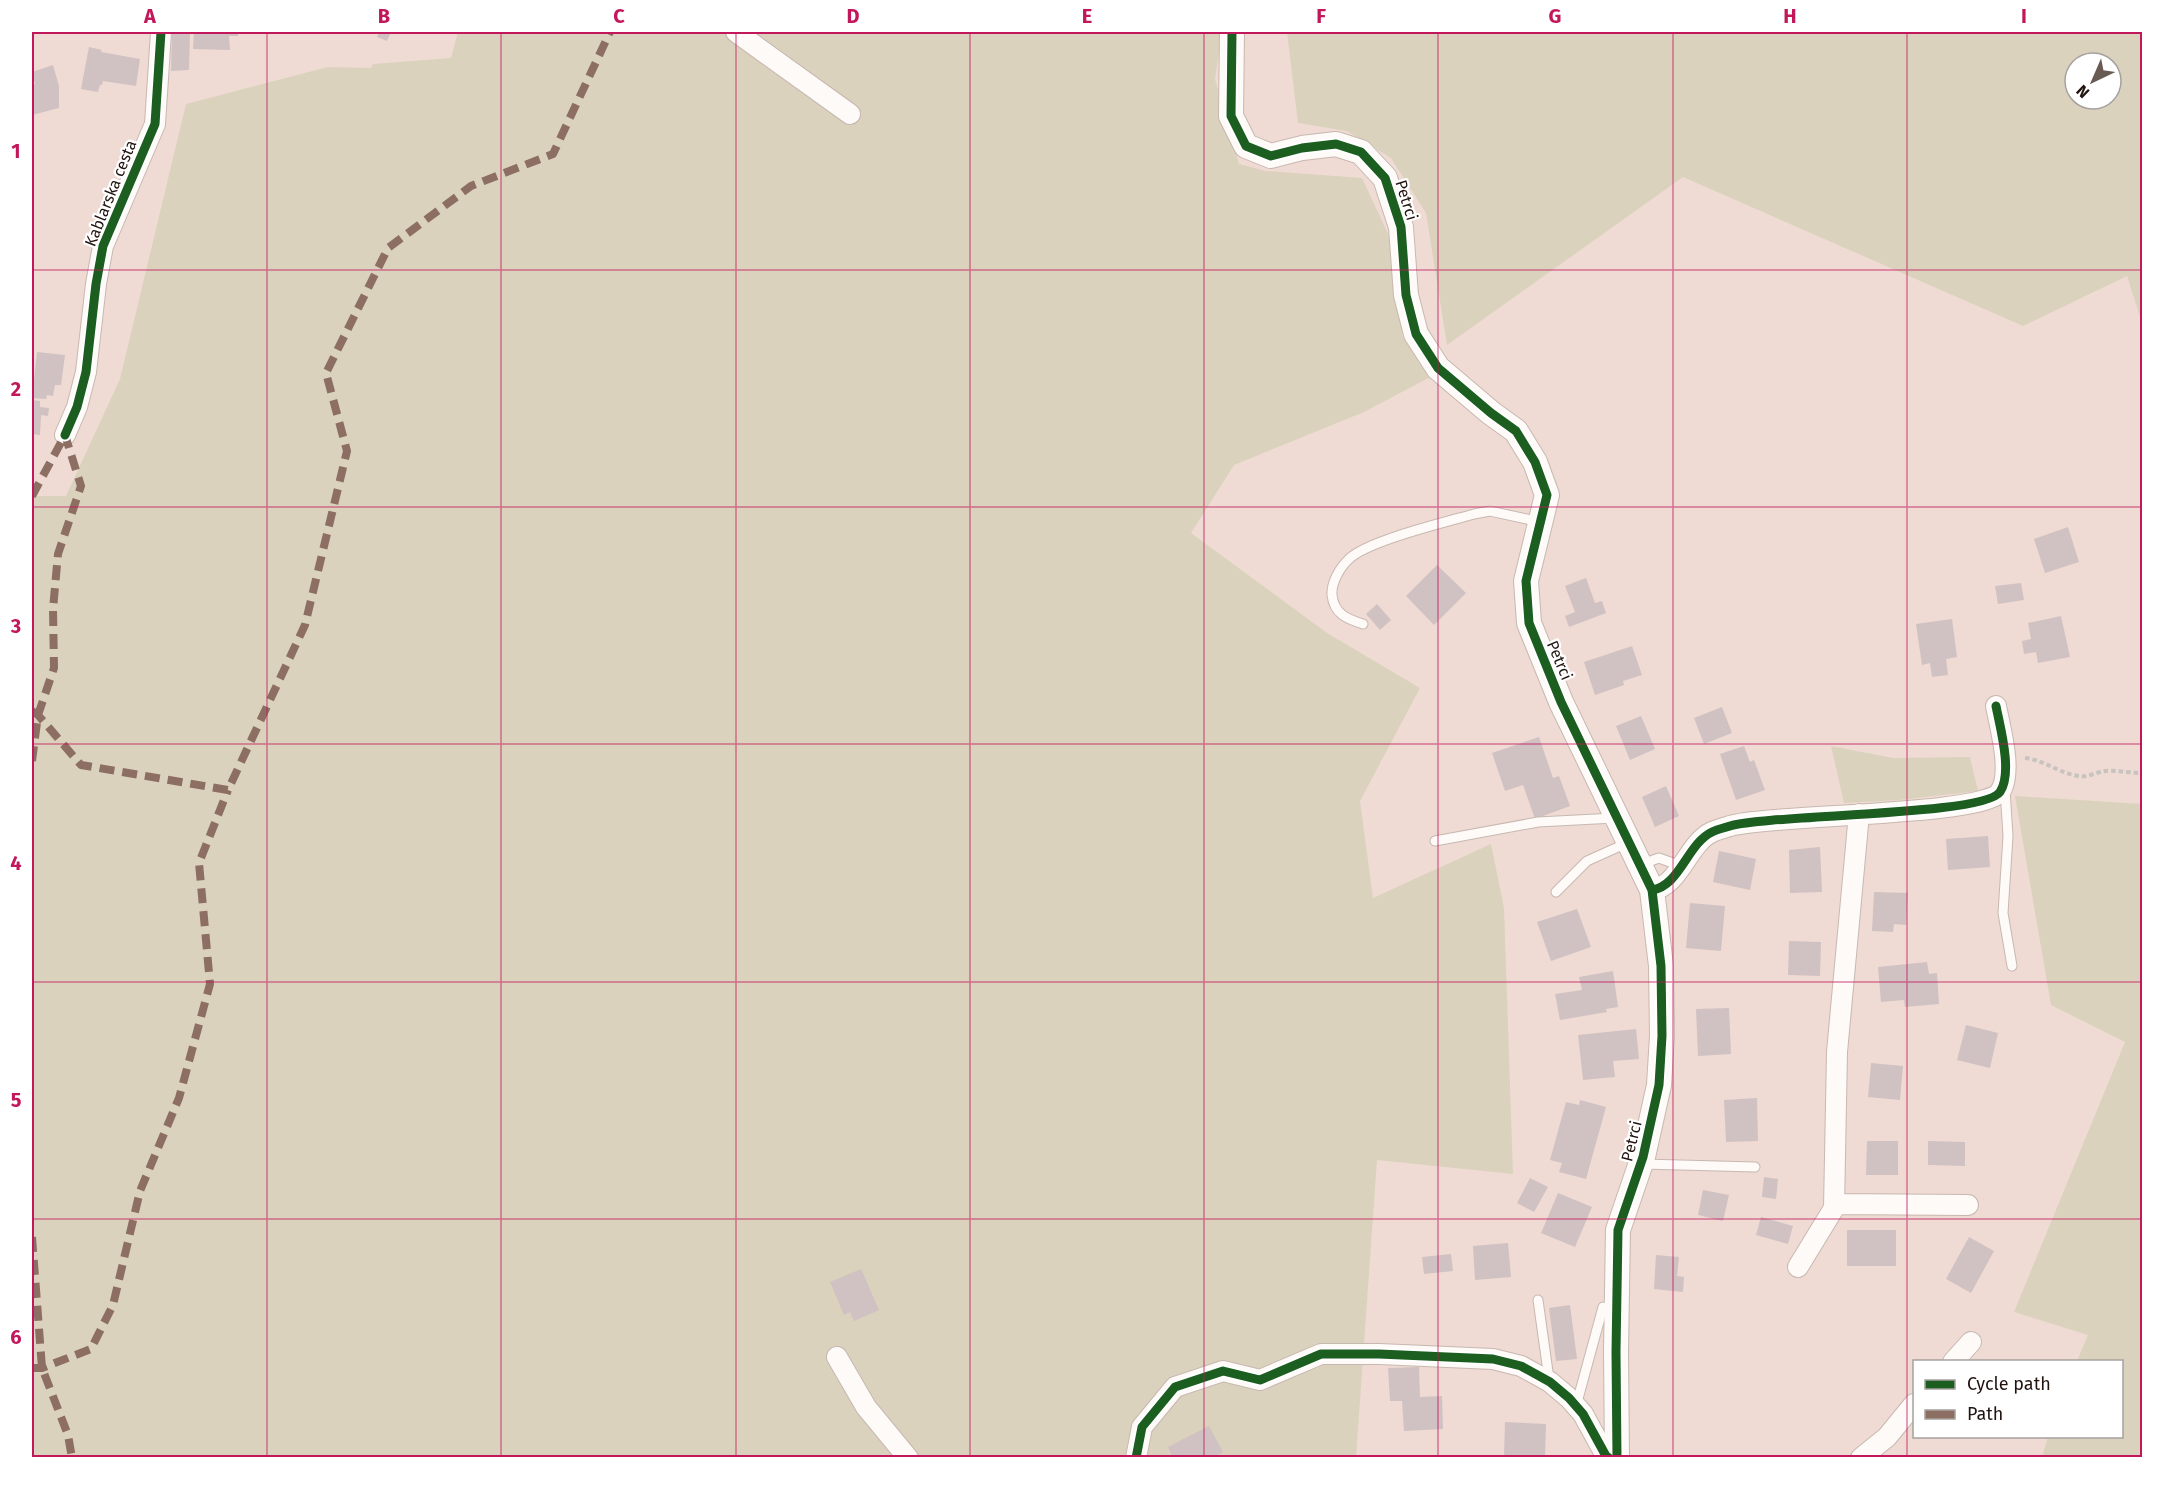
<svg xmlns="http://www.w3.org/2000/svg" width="2174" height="1489" viewBox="0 0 2174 1489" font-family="'Fira Sans',sans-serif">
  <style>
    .green { fill: #dad2bd; fill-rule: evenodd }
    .building { fill: #d0c1c2 }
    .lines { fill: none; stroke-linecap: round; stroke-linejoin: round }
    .service-casing { stroke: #c7b8b1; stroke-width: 11 }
    .minor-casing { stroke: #c7b8b1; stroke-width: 22 }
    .tertiary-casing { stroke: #c7b8b1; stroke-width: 26 }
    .path { stroke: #c8c3c0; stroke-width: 4; stroke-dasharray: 4.5 3; stroke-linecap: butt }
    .service { stroke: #fdfaf8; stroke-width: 9 }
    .minor { stroke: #fdfaf8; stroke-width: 20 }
    .tertiary { stroke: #fdfaf8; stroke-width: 24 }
    .quiet { stroke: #8d6e63; stroke-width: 8; stroke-dasharray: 15 8; stroke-linecap: butt }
    .cycleway-casing { stroke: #fff; stroke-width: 13 }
    .cycleway { stroke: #1b5e20; stroke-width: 9 }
    .grid { fill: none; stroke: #c2185b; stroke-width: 1.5; stroke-opacity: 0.55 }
    .labels { text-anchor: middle; stroke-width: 4.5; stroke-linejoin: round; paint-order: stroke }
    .street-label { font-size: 16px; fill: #21140f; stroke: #fff }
    .neatline { fill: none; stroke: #c2185b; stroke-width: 2 }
    .grid-label { font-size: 20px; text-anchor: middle; font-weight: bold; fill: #c2185b }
  </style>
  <rect width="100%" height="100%" fill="#efdbd3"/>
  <path class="green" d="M458,32H1222L1215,79L1239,164L1266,171L1362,178L1394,247L1402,336L1434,375L1364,412L1234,465L1191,533L1327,633L1420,688L1360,801L1373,898L1491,844L1504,908L1513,1174L1377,1160L1356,1457H32V496H66L120,379L186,104L328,67L371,68L373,64L451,58Z
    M1287,32H2142V323L2127,276L2023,326L1683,177L1447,345L1426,213L1391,158L1347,131L1298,123ZM2075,63H2111V99H2075Z
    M1831,746L1893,758L1970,757L1978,791L1899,800L1844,803Z
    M2015,796L2142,804V1457H2042L2048,1437L2122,1436V1362L2077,1361L2088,1335L2014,1312L2125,1042L2051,1005Z"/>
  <path class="building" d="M172,32H190L189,70L171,71Z
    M194,32H238V36H229L230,50L193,49Z
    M379,32H391L387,41L377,37Z
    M89,47L102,50L101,52L140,59L136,86L103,81L102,85H100L98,92L81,89Z
    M53,65L59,86V108L32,115V85L35,84L32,72Z
    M37,352L65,355L61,385H55L53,396L47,395L46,399L32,398Z
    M32,400L40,401V407L49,408L48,416L41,415L40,435L32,434Z
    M2068,527L2079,562L2045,573L2034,539Z
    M1437,565L1466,593L1434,625L1406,596Z
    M1586,578L1595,603L1602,601L1606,613L1569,627L1565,616L1575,612L1565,586Z
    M2021,583L2024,600L1998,604L1995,586Z
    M1377,604L1391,620L1380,630L1366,614Z
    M2061,616L2070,657L2038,663L2036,652L2024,654L2022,641L2031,639L2028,623Z
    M1952,619L1957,657L1946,659L1948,675L1932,677L1930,663L1922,665L1916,624Z
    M1632,646L1642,675L1623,681L1624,685L1595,695L1584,662Z
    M1722,707L1732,733L1704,744L1694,718Z
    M1641,716L1655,749L1630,760L1616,726Z
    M1539,737L1553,778L1559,776L1570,806L1535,819L1523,785L1505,791L1492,753Z
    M1744,746L1750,762L1754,760L1765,790L1736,800L1720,754Z
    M1666,786L1679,816L1655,827L1642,797Z
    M1988,836L1990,867L1948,870L1946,839Z
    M1820,847L1822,892L1790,893L1789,850Z
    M1719,851L1756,859L1750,890L1713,882Z
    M1874,892L1908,893L1906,925L1894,924L1893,932L1872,931Z
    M1690,903L1725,906L1721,951L1686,948Z
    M1577,909L1591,947L1551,961L1537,922Z
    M1789,941L1821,942L1820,976L1788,975Z
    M1927,962L1929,974L1937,973L1939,1004L1905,1007L1904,1000L1881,1002L1878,967Z
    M1613,971L1618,1007L1606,1009L1607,1012L1560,1020L1555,994L1582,990L1579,977Z
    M1729,1008L1731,1054L1698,1056L1696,1009Z
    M1966,1025L1998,1033L1990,1068L1957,1060Z
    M1636,1029L1639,1059L1613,1061L1615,1077L1583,1080L1578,1035Z
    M1871,1063L1903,1066L1900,1100L1868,1097Z
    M1757,1098L1758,1141L1726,1142L1724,1100Z
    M1580,1100L1606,1107L1586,1179L1559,1172L1562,1163L1550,1160L1566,1102L1579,1105Z
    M1867,1141H1898V1175H1866Z
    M1928,1141L1965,1142V1166L1928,1165Z
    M1764,1177L1778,1179L1776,1199L1762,1197Z
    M1530,1178L1548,1187L1534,1212L1517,1203Z
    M1703,1190L1729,1195L1723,1221L1698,1215Z
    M1558,1193L1592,1207L1575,1247L1541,1233Z
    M1761,1217L1793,1226L1788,1244L1756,1235Z
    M1847,1230H1896V1266H1847Z
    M1969,1237L1994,1251L1971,1293L1946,1279Z
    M1508,1243L1511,1277L1475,1280L1473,1246Z
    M1451,1254L1453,1271L1424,1274L1422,1257Z
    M1656,1255L1679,1257L1677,1276L1684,1277L1683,1292L1654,1289Z
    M861,1269L879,1310L854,1321L850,1312L844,1315L830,1282Z
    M1570,1305L1577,1359L1556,1361L1549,1308Z
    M1419,1367L1420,1397L1442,1396L1443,1429L1404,1431L1402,1401H1390L1388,1368Z
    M1505,1422L1546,1424L1545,1457L1504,1456Z
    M1209,1426L1223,1452L1212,1458H1173L1168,1447Z"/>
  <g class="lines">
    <g class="service-casing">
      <path id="service" d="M1363,624C1347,619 1334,614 1332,595C1331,583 1340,567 1349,559C1367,541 1446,522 1474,514L1490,511L1540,522
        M2005,790L2008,836L2003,913L2012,966
        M1435,841L1538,822L1615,818
        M1642,864L1659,858L1681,866
        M1556,892L1587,861L1627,843
        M1643,1164L1755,1167
        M1538,1300L1549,1379
        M1576,1406L1603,1307"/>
    </g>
    <g class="minor-casing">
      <path id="minor" d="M736,32L850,114
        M65,435L77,407L86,372L96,284L103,246L155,124L161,32
        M1652,890C1680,886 1687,844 1712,832C1718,829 1724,828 1730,826C1773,814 1983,816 2000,792C2013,773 2000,727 1996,706
        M1835,1204L1968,1205
        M1798,1267L1834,1208L1837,1052L1859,814
        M837,1357L866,1407L908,1458
        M1953,1362L1971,1342
        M1136,1458L1142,1427L1175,1387L1223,1371L1260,1380L1321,1354H1379L1493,1359L1521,1366L1550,1382L1569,1398L1583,1414L1606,1456L1609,1458
        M1861,1458L1887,1437L1914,1404"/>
    </g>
    <g class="tertiary-casing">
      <path id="tertiary" d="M1232,32L1231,116L1246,146L1271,156L1302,148L1336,144L1361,152L1385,178L1401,227L1406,295L1416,334L1438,368L1491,413L1516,431L1535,462L1547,495L1526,581L1529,623L1561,702L1652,890L1661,966L1662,1036L1659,1085L1643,1157L1618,1230L1616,1352L1617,1458"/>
    </g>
    <path class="path" d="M2025,758C2044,760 2059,773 2078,776C2087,778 2096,772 2105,771C2117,770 2130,773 2142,773"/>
    <use href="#service" class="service"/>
    <use href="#minor" class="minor"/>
    <use href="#tertiary" class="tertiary"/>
    <path class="quiet" d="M32,496L65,435
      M32,711L38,715L81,765L228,790L305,625L347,451L326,373L388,248L471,186L553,154L610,32
      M32,761L38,715L54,668L53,609L58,554L81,486L65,435
      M32,1237L42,1368L68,1435L72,1458
      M32,1368H42L91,1349L113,1305L140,1191L179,1098L210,984L199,863L228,790"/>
    <g class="cycleway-casing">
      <path id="cycleway" d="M1232,32L1231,116L1246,146L1271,156L1302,148L1336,144L1361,152L1385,178L1401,227L1406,295L1416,334L1438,368L1491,413L1516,431L1535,462L1547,495L1526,581L1529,623L1561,702L1652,890L1661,966L1662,1036L1659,1085L1643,1157L1618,1230L1616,1352L1617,1458
        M65,435L77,407L86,372L96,284L103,246L155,124L161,32
        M1652,890C1680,886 1687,844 1712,832C1718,829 1724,828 1730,826C1773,814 1983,816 2000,792C2013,773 2000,727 1996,706
        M1136,1458L1142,1427L1175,1387L1223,1371L1260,1380L1321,1354H1379L1493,1359L1521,1366L1550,1382L1569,1398L1583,1414L1606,1456L1609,1458"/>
    </g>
    <use href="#cycleway" class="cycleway"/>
  </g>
  <path class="grid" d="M267,32V1458M501,32V1458M736,32V1458M970,32V1458M1204,32V1458M1438,32V1458M1673,32V1458M1907,32V1458M32,270H2142M32,507H2142M32,744H2142M32,982H2142M32,1219H2142"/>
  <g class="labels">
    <g class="street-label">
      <text transform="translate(110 193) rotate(-68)" y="6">Kablarska cesta</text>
      <text transform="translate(1407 200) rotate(73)" y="6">Petrci</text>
      <text transform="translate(1560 660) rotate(67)" y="6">Petrci</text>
      <text transform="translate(1631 1141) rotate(-76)" y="6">Petrci</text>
    </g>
  </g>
  <rect width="2174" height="1489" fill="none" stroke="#ffffff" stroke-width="66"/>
  <rect x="1913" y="1360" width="210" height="78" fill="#ffffff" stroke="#a6a19f" stroke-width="1.5"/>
  <rect x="1925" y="1380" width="30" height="9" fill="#1b5e20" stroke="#a6a19f" stroke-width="1.5"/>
  <text x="1967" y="1390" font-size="18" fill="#21140f">Cycle path</text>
  <rect x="1925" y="1410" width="30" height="9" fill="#8d6e63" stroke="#a6a19f" stroke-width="1.5"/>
  <text x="1967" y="1420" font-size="18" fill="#21140f">Path</text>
  <g transform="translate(2093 81) rotate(224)"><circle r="28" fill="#ffffff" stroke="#a6a19f" stroke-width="1.5"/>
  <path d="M0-4.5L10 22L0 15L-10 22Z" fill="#695a54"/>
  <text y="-9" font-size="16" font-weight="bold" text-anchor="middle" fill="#21140f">N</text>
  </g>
  <rect x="33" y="33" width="2108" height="1423" class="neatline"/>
  <g class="grid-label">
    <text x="150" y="23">A</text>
    <text x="384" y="23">B</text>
    <text x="619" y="23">C</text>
    <text x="853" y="23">D</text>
    <text x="1087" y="23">E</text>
    <text x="1321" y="23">F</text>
    <text x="1555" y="23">G</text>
    <text x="1790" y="23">H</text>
    <text x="2024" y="23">I</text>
    <text x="16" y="158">1</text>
    <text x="16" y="396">2</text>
    <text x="16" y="633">3</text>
    <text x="16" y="870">4</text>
    <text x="16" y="1107">5</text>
    <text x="16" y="1344">6</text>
  </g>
</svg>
